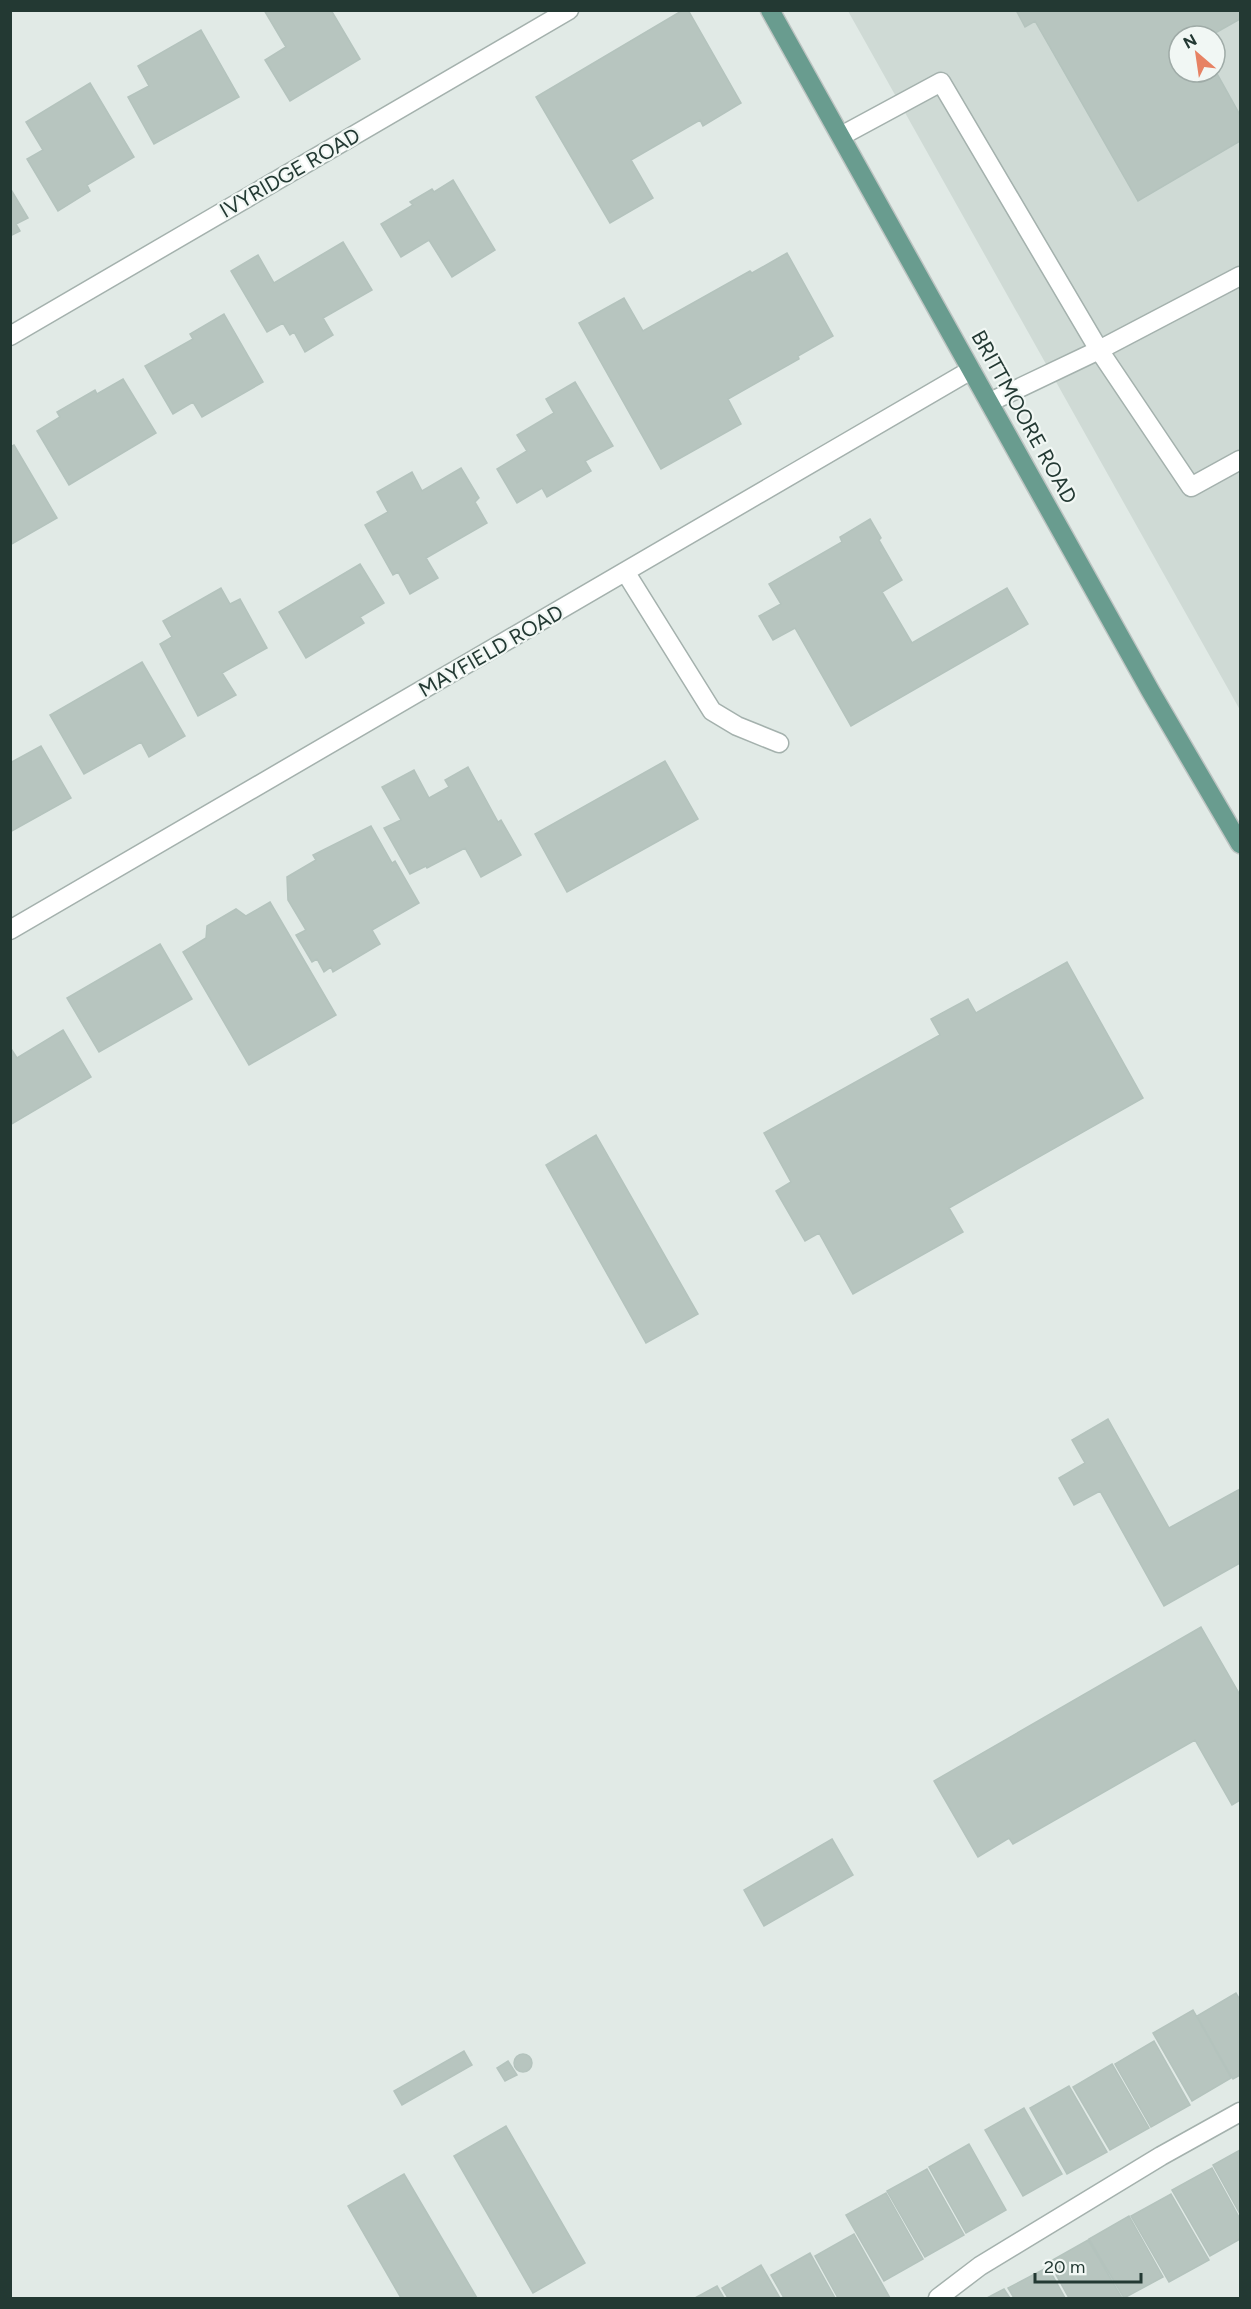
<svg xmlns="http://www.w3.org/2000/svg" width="1251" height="2309" viewBox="0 0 1251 2309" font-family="Figtree,sans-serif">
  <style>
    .built { fill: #cfdad5; fill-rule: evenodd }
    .building { fill: #b7c5bf; stroke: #b4c3bd; stroke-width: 1.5 }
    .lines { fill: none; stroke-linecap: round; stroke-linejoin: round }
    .minor-casing { stroke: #a4b1ad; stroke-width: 21 }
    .major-casing { stroke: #bdc4c2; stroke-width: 21 }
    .minor { stroke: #fff; stroke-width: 18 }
    .major { stroke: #699c8f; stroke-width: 18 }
    .labels { text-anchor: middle; stroke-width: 4.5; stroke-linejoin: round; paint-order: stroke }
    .street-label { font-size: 21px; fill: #233933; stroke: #f1f7f4 }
  </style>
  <rect width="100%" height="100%" fill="#e1eae6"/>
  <path class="built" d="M848,11H1240V711V710ZM1179,36H1215V72H1179Z"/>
  <path class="building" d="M264,10H331L360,59L290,101L265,60L286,47Z
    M683,10H688L741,103L703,126L700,120L631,160L653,198L610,223L536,97Z
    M1016,10H1240V19L1210,36H1179V72L1215,70L1240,115V141L1138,201L1035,21L1025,27Z
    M201,30L239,97L154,144L128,97L149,86L138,66Z
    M90,83L134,157L87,185L90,191L58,211L27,159L43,150L26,122Z
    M453,180L495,250L452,277L429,240L401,257L381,224L413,205L410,202L432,189L434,192Z
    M10,188L28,218L16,224L20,231L10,236Z
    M343,242L372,290L323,318L333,335L305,352L294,332L290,335L283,323L267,332L231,271L258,255L274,283Z
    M787,253L833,336L798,356L799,359L728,399L741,424L661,469L579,323L624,298L643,331L750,271L752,273Z
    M224,314L263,382L202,417L193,402L173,414L145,366L193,339L190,334Z
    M123,379L156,433L69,485L37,431L60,417L57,412L95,390L97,394Z
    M575,382L613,446L585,461L591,471L547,497L542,488L517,503L497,469L527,451L517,435L554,413L546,399Z
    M14,445L57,518L10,545V447Z
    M461,468L479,498L475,502L487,523L426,558L438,578L410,594L398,572L393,575L365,525L388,512L377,492L412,472L422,491Z
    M870,519L881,538L879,540L902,580L882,592L912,643L1007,588L1028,624L851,726L795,628L773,640L759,616L781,604L769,584L842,542L840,537Z
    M360,564L384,603L360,617L364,623L306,658L279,612Z
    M221,588L230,604L240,599L267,648L222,673L236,695L198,716L160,644L172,637L163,621Z
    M142,662L185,736L149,757L141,742L84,774L50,715Z
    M41,746L71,798L10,832V763Z
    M665,761L698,819L567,892L535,834Z
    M468,767L498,822L501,820L521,855L481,877L465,848L427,868L426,866L410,874L384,828L401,820L382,787L414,770L429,798L449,787L445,780Z
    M371,826L392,863L395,861L419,903L372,930L380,944L333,972L331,967L324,972L317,959L312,962L296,935L306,930L288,900L287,877L316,860L313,855Z
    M270,902L336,1015L249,1065L183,952L206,938L207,926L236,909L246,916Z
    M160,944L192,999L99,1052L67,998Z
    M1067,962L1143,1098L949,1208L963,1232L853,1294L819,1233L805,1241L776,1191L791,1182L764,1133L940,1035L931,1019L968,999L976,1013Z
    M63,1030L91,1077L10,1125V1047L17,1058Z
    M596,1135L698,1314L646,1343L546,1165Z
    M1108,1419L1169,1528L1240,1489V1563L1164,1606L1100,1491L1074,1505L1059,1478L1085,1463L1072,1440Z
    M1201,1627L1240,1695V1800L1232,1805L1195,1740L1013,1844L1009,1838L978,1857L934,1781Z
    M832,1839L853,1875L764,1926L744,1890Z
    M1236,1993L1240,2000V2075L1233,2079L1197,2016Z
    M1193,2010L1231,2078L1192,2101L1153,2033Z
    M1154,2041L1190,2105L1151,2127L1115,2064Z
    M464,2051L472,2065L402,2105L394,2091Z
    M514 2063a9 9 0 1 1 18 0a9 9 0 1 1-18 0Z
    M508,2061L517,2075L505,2081L497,2068Z
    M1112,2064L1149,2128L1110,2150L1073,2087Z
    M1069,2086L1107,2152L1067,2174L1030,2108Z
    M1024,2108L1062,2174L1023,2196L985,2130Z
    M506,2126L585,2263L533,2293L454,2156Z
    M969,2144L1006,2210L966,2233L929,2167Z
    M1240,2150V2214L1213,2165Z
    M1212,2168L1240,2219V2239L1210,2256L1172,2190Z
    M927,2169L964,2235L925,2257L887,2191Z
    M404,2174L477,2298H401L348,2206Z
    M886,2193L923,2259L884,2281L846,2215Z
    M1171,2194L1209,2260L1169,2282L1131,2216Z
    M1129,2216L1163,2277L1124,2298L1089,2239Z
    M854,2234L890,2298H838L815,2256Z
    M1088,2240L1122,2298H1069L1049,2262Z
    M810,2253L835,2298H784L771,2275Z
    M761,2265L780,2298H728L722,2288Z
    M1048,2267L1065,2298H1014L1008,2288Z
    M717,2286L724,2298H695Z
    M1004,2289L1010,2298H987Z"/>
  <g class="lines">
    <g class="minor-casing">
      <path id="minor" d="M841,136L941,82L1099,350L990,402
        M1240,276L1099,350L1191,487L1240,460
        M10,336L569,10
        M626,573L712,711L737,726L779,743
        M10,930L971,370
        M938,2298L980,2266L1161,2156L1240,2112"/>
    </g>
    <g class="major-casing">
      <path id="major" d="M770,10L1151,692L1240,844"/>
    </g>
    <use href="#minor" class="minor"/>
    <use href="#major" class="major"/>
  </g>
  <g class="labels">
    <g class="street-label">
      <text transform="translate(290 173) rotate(-30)" y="7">IVYRIDGE ROAD</text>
      <text transform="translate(1024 417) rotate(61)" y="7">BRITTMOORE ROAD</text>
      <text transform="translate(491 651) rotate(-30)" y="7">MAYFIELD ROAD</text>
    </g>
  </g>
  <rect width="1251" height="2309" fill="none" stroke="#233933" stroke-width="24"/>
  <g transform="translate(1197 54) rotate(331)"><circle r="28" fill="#f1f7f4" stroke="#9faba7" stroke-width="1.5"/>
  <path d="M0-4.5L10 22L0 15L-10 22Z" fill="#e78263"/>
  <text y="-9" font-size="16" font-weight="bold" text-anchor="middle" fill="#233933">N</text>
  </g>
  <path d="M1035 2273v9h106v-9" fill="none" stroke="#233933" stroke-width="3"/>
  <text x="1044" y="2273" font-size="18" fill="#233933" stroke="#f1f7f4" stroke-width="4.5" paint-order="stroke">20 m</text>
</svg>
